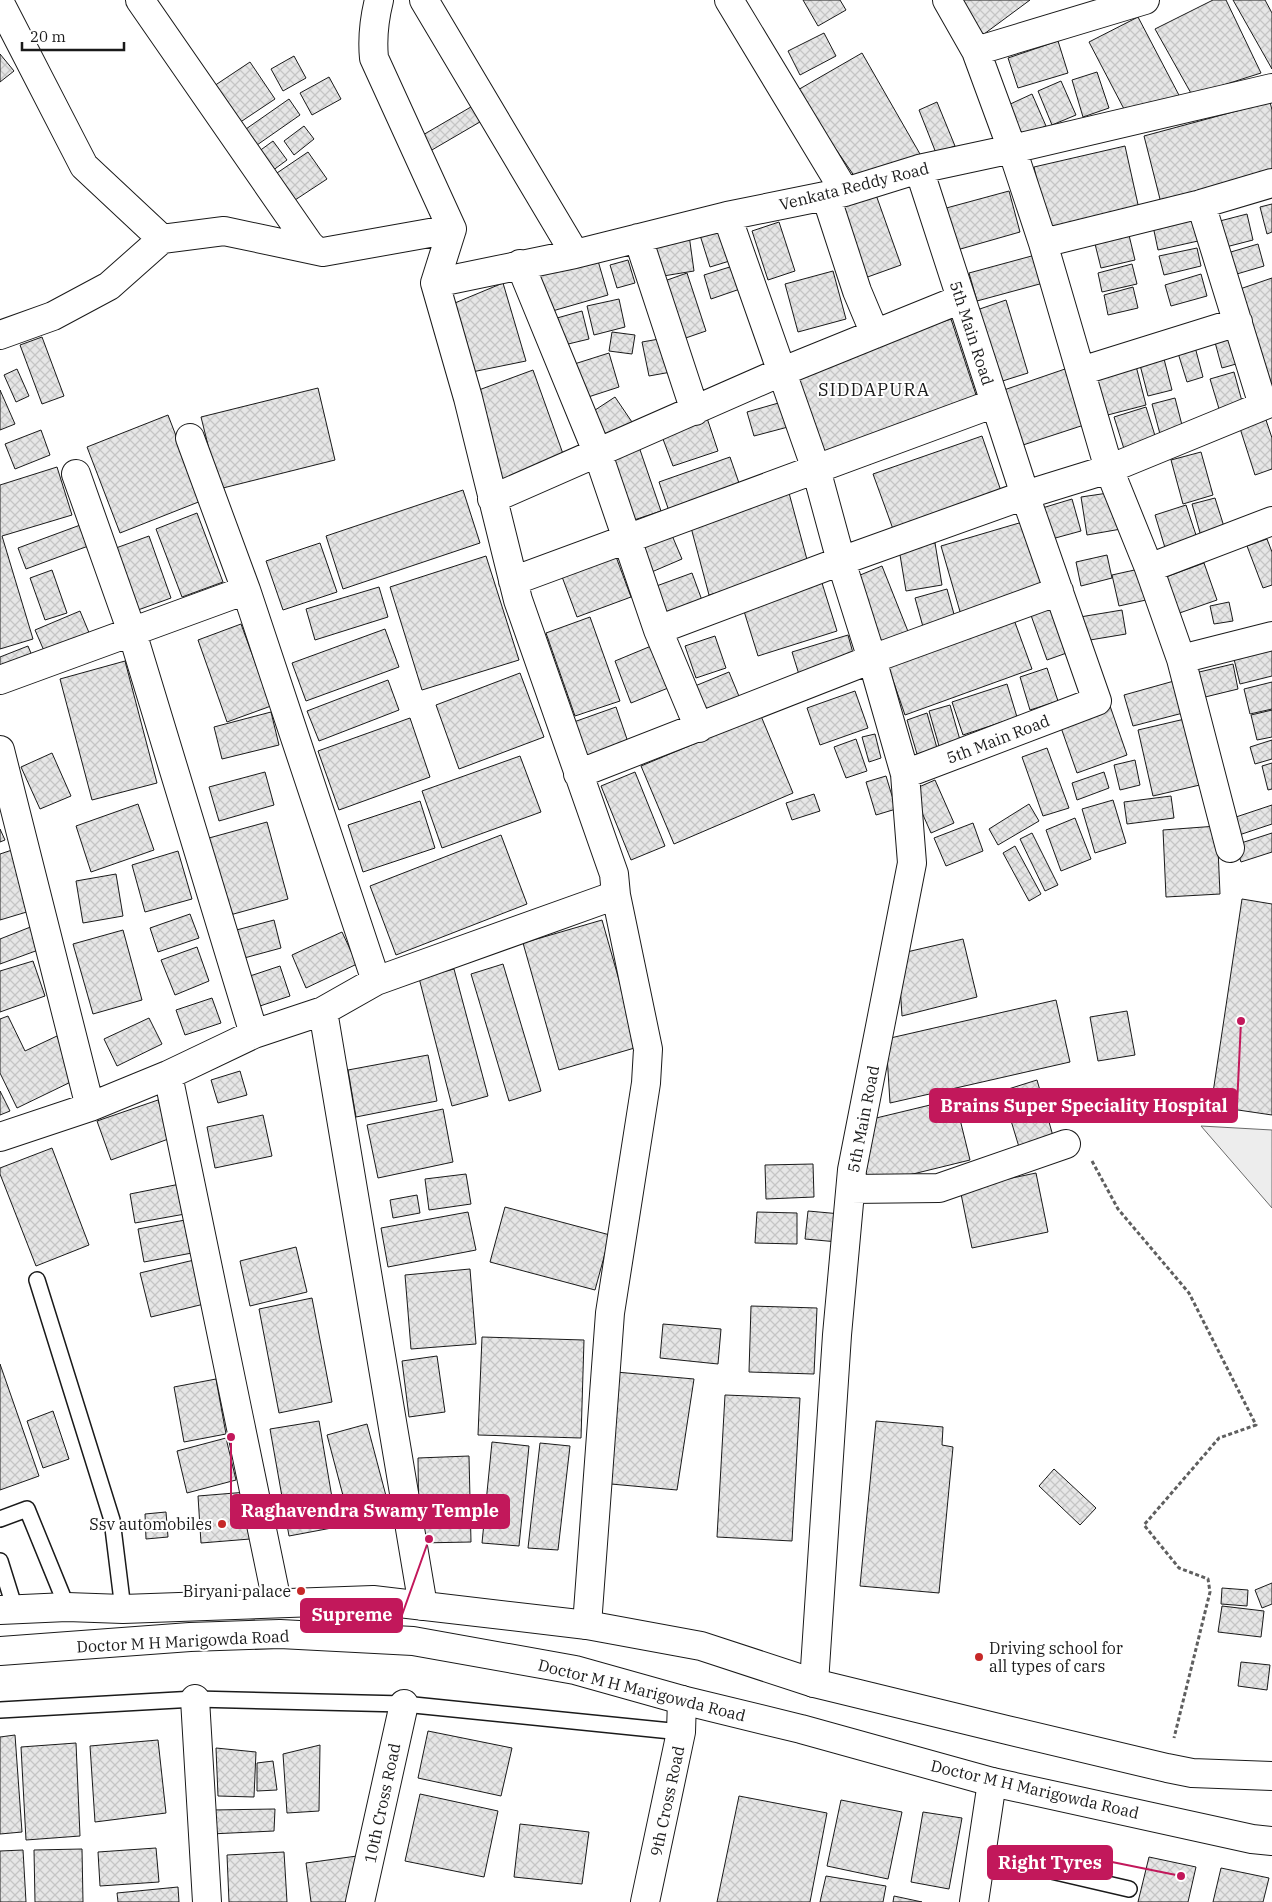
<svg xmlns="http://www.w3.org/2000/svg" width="1272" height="1902" viewBox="0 0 1272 1902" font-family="'IBM Plex Serif',serif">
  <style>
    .built { fill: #ededed; stroke: #6a6a6a }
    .building { fill: url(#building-cross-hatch); stroke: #1a1a1a }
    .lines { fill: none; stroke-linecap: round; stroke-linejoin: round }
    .lane-casing { stroke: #1a1a1a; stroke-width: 18 }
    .street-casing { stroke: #1a1a1a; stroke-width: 30 }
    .primary-casing { stroke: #1a1a1a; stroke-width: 30 }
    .path { stroke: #5f5f5f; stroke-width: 3; stroke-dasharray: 4 2.5; stroke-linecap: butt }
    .lane { stroke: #fff; stroke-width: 15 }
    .street { stroke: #fff; stroke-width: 28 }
    .primary { stroke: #fff; stroke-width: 28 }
    .poi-dot { fill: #c62828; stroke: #fff; stroke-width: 2 }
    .labels { text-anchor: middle; stroke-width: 4; stroke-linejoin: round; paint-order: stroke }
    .street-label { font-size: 16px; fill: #1a1a1a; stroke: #fff }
    .poi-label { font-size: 16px; fill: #1a1a1a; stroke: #fff; text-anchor: end }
    .neighbourhood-label { font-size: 18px; letter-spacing: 1px; fill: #1a1a1a; stroke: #fff }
    .leader { fill: none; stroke: #c2185b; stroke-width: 2 }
    .callout-dot { fill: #c2185b; stroke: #fff; stroke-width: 2 }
    .callout { fill: #c2185b; stroke: #c2185b; stroke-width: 2 }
    .callout-label { font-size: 18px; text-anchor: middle; font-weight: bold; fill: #fff }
  </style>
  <defs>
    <pattern id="building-cross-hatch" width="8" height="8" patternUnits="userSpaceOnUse" patternTransform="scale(1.25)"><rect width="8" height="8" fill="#e6e6e6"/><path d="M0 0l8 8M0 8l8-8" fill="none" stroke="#c5c5c5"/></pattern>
  </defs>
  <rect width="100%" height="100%" fill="#fff"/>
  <path class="built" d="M1201,1126L1272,1130V1208Z"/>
  <path class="building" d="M803,0H840L846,10L818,26Z
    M952,0H1030L980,37Z
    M1213,0H1226L1261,73L1192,95L1155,29Z
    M1233,0H1265L1272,13V69Z
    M1138,17L1181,99L1124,109L1089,42Z
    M824,33L836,56L800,75L788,51Z
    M1058,41L1068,73L1018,88L1008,58Z
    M862,53L920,154L859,183L796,91Z
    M0,54L14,71L0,82Z
    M294,56L306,78L283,91L271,69Z
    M250,62L275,99L239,123L214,86Z
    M1097,72L1109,108L1083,117L1072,80Z
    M329,77L341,99L312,115L300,93Z
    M1061,81L1076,115L1052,125L1038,91Z
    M1032,94L1046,126L1020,138L1006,106Z
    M289,99L300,115L257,145L246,129Z
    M937,102L955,146L936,153L919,110Z
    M1270,102L1272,110V173L1161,203L1144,136Z
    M476,104L485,119L425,154L416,139Z
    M304,126L314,139L294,155L284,141Z
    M273,141L287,160L272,171L258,152Z
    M1125,146L1139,209L1048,230L1034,167Z
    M308,152L327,179L292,202L274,175Z
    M1009,191L1020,232L950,252L939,210Z
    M875,192L901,265L862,279L836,207Z
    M1272,204V232L1267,234L1260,207Z
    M1247,214L1253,240L1222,248L1216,222Z
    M1192,217L1198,241L1158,250L1153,226Z
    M779,222L795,271L768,280L752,231Z
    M725,223L736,259L710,267L699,232Z
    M1128,231L1135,260L1101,268L1094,240Z
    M689,235L694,271L657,277L651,240Z
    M1258,244L1264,266L1230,276L1224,254Z
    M1197,248L1201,266L1164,275L1159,256Z
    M596,254L608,295L542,314L531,273Z
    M1039,254L1047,282L977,301L969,273Z
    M628,260L635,283L617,288L610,265Z
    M1132,264L1137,284L1102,292L1098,273Z
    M733,266L740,289L711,299L704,275Z
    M833,271L846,319L798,332L785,284Z
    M687,273L706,331L674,342L656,284Z
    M1201,274L1207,296L1171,306L1165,285Z
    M1272,278V386L1264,388L1234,291Z
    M503,283L526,361L472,372L450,305Z
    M1133,287L1138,308L1108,315L1104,295Z
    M619,299L625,327L594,335L587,306Z
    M1006,300L1028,373L993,384L971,312Z
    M582,311L589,339L564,345L557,318Z
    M951,319L979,404L815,459L787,374Z
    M1234,329L1243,362L1222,368L1213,335Z
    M612,332L635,335L632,354L609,351Z
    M42,337L64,396L42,404L20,345Z
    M665,338L671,372L649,376L642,342Z
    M1195,347L1203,377L1187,382L1178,353Z
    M609,353L619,387L579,400L568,366Z
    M1164,359L1172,390L1148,396L1140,365Z
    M1136,366L1146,405L1100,417L1090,378Z
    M17,369L29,396L16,402L4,375Z
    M1065,369L1084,425L1020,446L1001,391Z
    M533,370L567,465L492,492L468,394Z
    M1234,372L1243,405L1220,412L1210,379Z
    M318,388L335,460L219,489L201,417Z
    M0,390L15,424L0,430Z
    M615,397L634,425L605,445L586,416Z
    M1175,398L1183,429L1160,434L1152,404Z
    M782,402L788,427L754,436L747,412Z
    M1146,407L1157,442L1125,452L1114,417Z
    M1263,411L1272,438V469L1255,475L1237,419Z
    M168,415L201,501L120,533L87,447Z
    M706,415L718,451L673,466L660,431Z
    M41,430L50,455L15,469L5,444Z
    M982,436L1001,491L893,529L873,474Z
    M638,444L661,511L631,521L609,454Z
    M1201,452L1213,495L1183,504L1171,460Z
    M730,457L740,486L669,511L659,482Z
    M57,467L72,515L2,536L33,639L0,649V485Z
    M463,490L480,543L343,589L326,536Z
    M1115,492L1121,529L1087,535L1081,497Z
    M789,493L809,567L709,595L689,520Z
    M1215,498L1226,533L1202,540L1192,504Z
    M1072,499L1081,531L1048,540L1039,509Z
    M1186,505L1198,541L1166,551L1155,515Z
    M197,513L223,582L182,597L156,529Z
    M1026,521L1046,589L961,615L941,546Z
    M83,524L91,545L26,569L18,548Z
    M671,533L682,559L647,574L636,548Z
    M149,536L171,598L138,610L116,548Z
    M1267,539L1272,552V585L1263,588L1247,546Z
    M320,543L337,592L283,610L266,561Z
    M935,543L942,585L906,591L899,549Z
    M615,554L631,597L577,617L561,574Z
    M1107,555L1112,578L1081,586L1076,562Z
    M486,556L519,660L422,690L390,587Z
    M1204,563L1217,600L1168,617L1155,581Z
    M882,566L911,639L881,651L853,578Z
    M1139,569L1146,600L1119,606L1112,575Z
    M52,570L67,613L45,620L30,578Z
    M692,573L703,603L661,618L651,588Z
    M822,583L837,631L758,656L743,608Z
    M379,587L388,617L315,640L306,609Z
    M947,589L957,625L925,634L915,598Z
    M1056,597L1075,650L1047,660L1028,607Z
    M1229,602L1233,621L1214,624L1210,606Z
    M1122,610L1126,634L1084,641L1080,617Z
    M80,611L90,635L45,653L35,630Z
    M590,617L620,701L575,716L546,633Z
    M1013,617L1032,669L905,715L887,663Z
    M241,624L271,706L227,722L198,640Z
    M385,629L399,667L306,701L292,663Z
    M848,635L856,664L801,681L792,652Z
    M715,636L726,668L696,678L685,646Z
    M656,644L673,686L631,703L615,661Z
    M28,646L33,658L0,672V657Z
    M1272,650V676L1240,684L1234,659Z
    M125,661L157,783L92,800L60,679Z
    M1233,664L1238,689L1201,698L1195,673Z
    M1047,668L1058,701L1030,710L1020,677Z
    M729,672L743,706L708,720L695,686Z
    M520,673L544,737L459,769L436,705Z
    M388,680L399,710L319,741L307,711Z
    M1174,681L1183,713L1133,726L1124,695Z
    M1272,682V709L1250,714L1244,689Z
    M1007,684L1017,717L963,735L952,702Z
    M855,691L868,728L820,745L807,708Z
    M1109,703L1127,755L1077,773L1059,722Z
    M950,705L960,740L939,746L929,711Z
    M616,707L629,745L585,761L571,723Z
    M1272,710V737L1257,740L1251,715Z
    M271,712L279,745L222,759L214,727Z
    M927,713L937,748L917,754L907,720Z
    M761,716L793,793L674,844L641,766Z
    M410,718L430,777L339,810L318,751Z
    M1189,718L1204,784L1153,796L1138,730Z
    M875,734L881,758L869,762L862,737Z
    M856,739L867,771L846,778L834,747Z
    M1272,740V759L1255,764L1250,747Z
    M1047,748L1069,808L1043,816L1022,757Z
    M52,753L71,796L40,809L21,767Z
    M520,756L541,812L442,848L422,791Z
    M1135,760L1140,785L1120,790L1114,765Z
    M1272,763V789L1268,790L1262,766Z
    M265,772L274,805L219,821L209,787Z
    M635,772L665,846L631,860L601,786Z
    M1104,772L1109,788L1077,800L1072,783Z
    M886,776L896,809L876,815L866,782Z
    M935,780L954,823L931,833L912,790Z
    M814,794L820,811L792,820L786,803Z
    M1171,796L1174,818L1127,824L1124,802Z
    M1113,800L1126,843L1095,853L1082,809Z
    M420,801L435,848L363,872L348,825Z
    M138,804L154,850L91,872L76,826Z
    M1029,804L1039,821L998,845L989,829Z
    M1272,805V824L1239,835L1233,818Z
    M1075,818L1091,859L1061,871L1046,830Z
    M267,822L288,899L230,915L209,838Z
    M973,823L983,851L946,866L934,838Z
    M1217,826L1220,894L1166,897L1163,830Z
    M0,829L5,840L0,842Z
    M1032,833L1058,885L1045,891L1020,839Z
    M1272,833V852L1241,862L1235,845Z
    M501,835L527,904L396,955L370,886Z
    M1015,846L1041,894L1029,901L1003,853Z
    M12,850L30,911L0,920V854Z
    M178,851L192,899L145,912L132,865Z
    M116,874L123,916L83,923L76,881Z
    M1242,899L1272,904V1115L1211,1106Z
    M190,914L199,938L158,952L150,928Z
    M274,920L281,948L237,960L229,932Z
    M602,920L638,1047L559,1070L523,943Z
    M33,926L41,949L0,964V939Z
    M123,930L142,1000L93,1014L73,944Z
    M342,932L357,964L306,988L292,955Z
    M963,939L977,997L902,1016L898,954Z
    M197,947L209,981L175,995L161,960Z
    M33,961L45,996L0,1012V971Z
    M503,964L541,1091L509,1101L471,974Z
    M280,966L290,996L254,1008L244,978Z
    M454,969L488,1096L452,1106L419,978Z
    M212,998L221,1023L185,1035L176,1010Z
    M1056,1000L1070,1062L890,1103L886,1039Z
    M1127,1011L1135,1055L1098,1061L1090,1017Z
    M8,1016L25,1051L57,1036L77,1079L17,1108L0,1073V1019Z
    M149,1018L162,1044L117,1066L104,1039Z
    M428,1055L437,1101L356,1117L348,1070Z
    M240,1071L247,1095L218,1103L211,1080Z
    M1037,1080L1053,1136L1019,1147L1002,1091Z
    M0,1091L10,1111L0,1115Z
    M955,1099L970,1160L864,1186L872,1119Z
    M158,1100L171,1138L111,1160L97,1121Z
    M443,1109L453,1162L378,1178L367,1125Z
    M263,1115L272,1156L215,1168L207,1127Z
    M52,1148L89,1245L36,1266L0,1174V1168Z
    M813,1164L814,1197L766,1199L765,1165Z
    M1036,1173L1048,1232L972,1248L960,1189Z
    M466,1174L471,1204L429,1210L425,1179Z
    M180,1184L185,1214L135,1223L130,1194Z
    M417,1195L420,1213L393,1218L390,1200Z
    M505,1207L610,1235L595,1290L490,1262Z
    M808,1211L841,1214L838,1242L805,1239Z
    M468,1212L476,1250L388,1267L381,1228Z
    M757,1212L797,1213V1244L755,1243Z
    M185,1220L192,1253L144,1262L138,1229Z
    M296,1247L307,1292L250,1306L240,1261Z
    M194,1260L204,1304L151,1317L140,1273Z
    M470,1269L476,1344L411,1349L405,1275Z
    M312,1298L332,1402L279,1413L259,1309Z
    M751,1306L817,1308L814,1374L749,1372Z
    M663,1324L721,1329L718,1364L660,1358Z
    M482,1337L584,1340L581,1438L478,1435Z
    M437,1356L445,1412L409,1417L402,1361Z
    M0,1364L39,1476L0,1490Z
    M616,1372L694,1379L677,1490L611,1484Z
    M216,1379L226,1434L184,1442L174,1387Z
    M725,1395L800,1398L792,1541L717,1537Z
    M53,1411L69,1459L43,1468L27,1421Z
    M319,1421L337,1527L289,1536L270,1429Z
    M876,1421L943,1427L942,1445L953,1447L939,1593L860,1586Z
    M367,1424L390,1511L350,1522L327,1435Z
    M226,1438L236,1480L187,1493L177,1451Z
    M492,1442L529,1446L519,1546L482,1543Z
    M540,1443L570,1446L558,1550L528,1548Z
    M469,1456L471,1542L419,1543L418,1458Z
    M1054,1469L1096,1508L1080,1525L1039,1486Z
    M247,1492L250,1539L201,1543L198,1496Z
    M166,1512L168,1537L146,1539L145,1514Z
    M1272,1583V1604L1262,1608L1255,1590Z
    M1222,1588L1248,1590L1247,1606L1221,1604Z
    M1222,1606L1264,1611L1261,1637L1218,1632Z
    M1241,1662L1270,1665L1267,1690L1238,1686Z
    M428,1731L512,1748L501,1796L418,1778Z
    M15,1735L22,1832L0,1834V1737Z
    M158,1740L166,1813L95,1822L90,1746Z
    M76,1743L80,1836L26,1840L21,1747Z
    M320,1745L319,1811L287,1813L283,1754Z
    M216,1748L256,1752L254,1797L218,1796Z
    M273,1761L277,1790L257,1791V1763Z
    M420,1794L498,1811L484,1877L405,1861Z
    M739,1796L827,1813L810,1902H717Z
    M841,1800L902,1812L888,1879L827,1866Z
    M275,1809L274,1831L210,1834L212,1810Z
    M923,1812L962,1818L949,1889L911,1882Z
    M520,1824L589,1832L582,1884L514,1877Z
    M156,1848L159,1882L100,1886L98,1852Z
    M82,1849L83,1902H35L34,1850Z
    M23,1850L26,1902H0V1851Z
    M284,1852L287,1902H229L227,1855Z
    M357,1856L363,1902H311L306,1863Z
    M1149,1857L1196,1867L1188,1902H1138Z
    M1221,1868L1269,1878L1263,1902H1213Z
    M826,1876L886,1886L883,1902H820Z
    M178,1887L179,1902H118L117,1893Z
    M894,1896L922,1902H893Z"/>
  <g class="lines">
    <g class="lane-casing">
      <path id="lane" d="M37,1280L112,1520L123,1609
        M0,1519L27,1509L67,1607
        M0,1561L15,1609
        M0,1710L195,1699L404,1704L681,1732
        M982,1855L1129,1889"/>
    </g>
    <g class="street-casing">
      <path id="street" d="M140,0L309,244L315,250L323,252L452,229
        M379,0C374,20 372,37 374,58L452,229L435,283L468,398L518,600L614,874L616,895L648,1049L646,1083L610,1313L587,1625
        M424,0L575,254
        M729,0L845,192
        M947,0L976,51L1012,149L1043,243L1109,469L1149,568L1181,659L1230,848
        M0,3L84,166L162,239L224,231L323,252
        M976,51L1145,0
        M826,196L857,291L875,334
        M1201,204L1263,405
        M727,216L816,469L841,561L872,659L905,774
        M638,238L695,411
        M1043,243L1201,204L1272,183
        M520,264L598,454L658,630L699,728
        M435,283L575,254L727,216L845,192L919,169L1012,149L1272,88
        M0,335L53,316L109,286L162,239
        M1081,371L1238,322
        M190,438L246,590L376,981
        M76,474L132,632L254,1034
        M492,499L781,372L961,299
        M1149,568L1272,521
        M513,581L995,403
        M658,630L841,561L1025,495L1109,469L1272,402
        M1181,659L1272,636
        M0,680L246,590
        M0,750L90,1107
        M578,774L872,659L1059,591
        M323,1011L423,1606
        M168,1075L277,1602
        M0,1137L90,1107L168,1075L254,1034L323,1011L376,981L616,895
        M851,1189L939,1188L1066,1144
        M814,1683L837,1335L852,1170L912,863L905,774L1097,701L1025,495L919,169
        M195,1699L207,1902
        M360,1902L404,1704
        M645,1902L681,1732L682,1700
        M974,1902L992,1782"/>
    </g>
    <g class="primary-casing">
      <path id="primary" d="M0,1610L67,1607L123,1609L373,1600L587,1625L701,1646L814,1683L1007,1730L1167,1768L1192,1773L1272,1776
        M0,1651L190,1637L280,1634L413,1641L575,1670L682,1700L801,1729L992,1782L1252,1839L1272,1841"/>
    </g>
    <path class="path" d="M1092,1161L1118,1209L1189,1293L1256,1425L1219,1438L1144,1525L1179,1568L1208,1579L1210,1592L1174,1738"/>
    <use href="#lane" class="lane"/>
    <use href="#street" class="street"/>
    <use href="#primary" class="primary"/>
  </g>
  <g class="poi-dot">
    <circle cx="222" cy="1524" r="5"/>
    <circle cx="301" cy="1591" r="5"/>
    <circle cx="979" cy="1657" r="5"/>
  </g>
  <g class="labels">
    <g class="street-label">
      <text transform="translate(854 186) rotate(-14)" y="6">Venkata Reddy Road</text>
      <text transform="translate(972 333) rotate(72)" y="6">5th Main Road</text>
      <text transform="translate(998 739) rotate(-21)" y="6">5th Main Road</text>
      <text transform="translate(863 1119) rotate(-79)" y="6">5th Main Road</text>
      <text transform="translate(183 1641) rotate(-3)" y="6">Doctor M H Marigowda Road</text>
      <text transform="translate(642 1690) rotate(14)" y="6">Doctor M H Marigowda Road</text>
      <text transform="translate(1035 1789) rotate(13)" y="6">Doctor M H Marigowda Road</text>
      <text transform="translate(667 1801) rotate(-78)" y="6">9th Cross Road</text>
      <text transform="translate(382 1803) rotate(-78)" y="6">10th Cross Road</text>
    </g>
    <g class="poi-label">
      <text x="212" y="1530">Ssv automobiles</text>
      <text x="291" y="1597">Biryani palace</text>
      <text x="989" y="1654" text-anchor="start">Driving school for<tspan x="989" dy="18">all types of cars</tspan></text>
    </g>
    <g class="neighbourhood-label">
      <text x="874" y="396">SIDDAPURA</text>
    </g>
  </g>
  <path class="leader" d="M1241 1021L1237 1106M231 1437L231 1511M429 1539L402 1615M1181 1876L1112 1862"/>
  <g class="callout-dot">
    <circle cx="1241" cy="1021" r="5"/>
    <circle cx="231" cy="1437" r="5"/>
    <circle cx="429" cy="1539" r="5"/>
    <circle cx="1181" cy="1876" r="5"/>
  </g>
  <g class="callout">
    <rect x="930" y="1089" width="307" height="33" rx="5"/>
    <rect x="231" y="1495" width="278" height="33" rx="5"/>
    <rect x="301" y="1599" width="101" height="33" rx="5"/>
    <rect x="988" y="1846" width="124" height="33" rx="5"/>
  </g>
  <g class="callout-label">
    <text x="1084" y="1112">Brains Super Speciality Hospital</text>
    <text x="370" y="1517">Raghavendra Swamy Temple</text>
    <text x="352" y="1621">Supreme</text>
    <text x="1050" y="1869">Right Tyres</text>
  </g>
  <path d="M22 42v8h102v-8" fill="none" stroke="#1a1a1a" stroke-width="2.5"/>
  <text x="30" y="42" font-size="15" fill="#1a1a1a" stroke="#ffffff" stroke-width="4" paint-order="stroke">20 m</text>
</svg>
